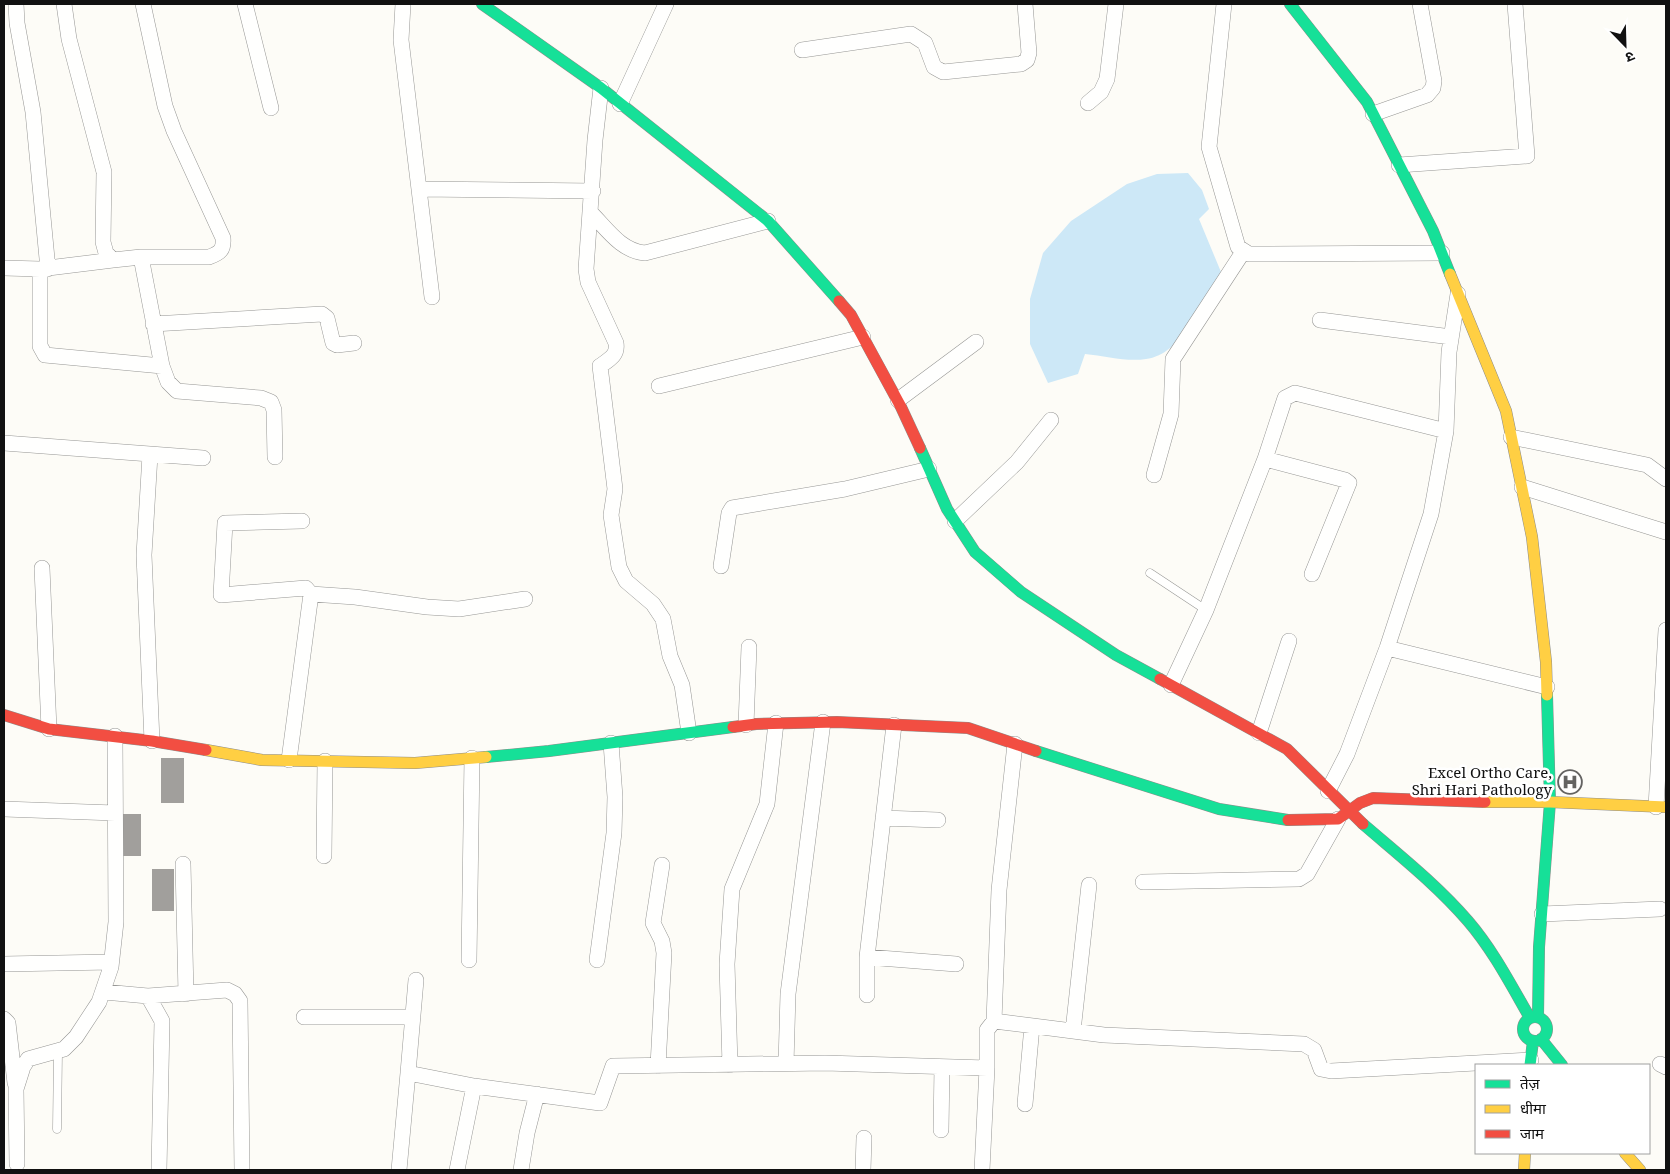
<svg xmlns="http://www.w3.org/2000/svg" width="1670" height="1174" viewBox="0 0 1670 1174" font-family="'Noto Serif','Noto Sans Devanagari',serif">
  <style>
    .water { fill: #cde8f7 }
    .building { fill: #a19f9c }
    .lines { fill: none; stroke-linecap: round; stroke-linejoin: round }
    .lane-casing { stroke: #979795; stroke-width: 9 }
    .street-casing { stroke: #979795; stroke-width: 16 }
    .fast-casing { stroke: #8e8d8b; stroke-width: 12 }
    .slow-casing { stroke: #8e8d8b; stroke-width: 12 }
    .jam-casing { stroke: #8e8d8b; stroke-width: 12 }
    .lane { stroke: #fffffe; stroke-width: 8 }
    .street { stroke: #fffffe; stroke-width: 15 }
    .fast { stroke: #16e098; stroke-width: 11 }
    .slow { stroke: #ffcf43; stroke-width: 11 }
    .jam { stroke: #f24e42; stroke-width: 11 }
    .labels { text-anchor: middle; stroke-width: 5; stroke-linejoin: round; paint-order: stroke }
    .poi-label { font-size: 15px; fill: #111; stroke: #fff; text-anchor: end }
  </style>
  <rect width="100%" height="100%" fill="#fdfcf7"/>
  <path class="water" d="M1188,173L1202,190L1209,209L1199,219L1221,272C1205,300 1182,355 1146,359C1127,362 1105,356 1085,354L1078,374L1048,383L1030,344V299L1043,253L1071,221L1127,184L1157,174Z"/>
  <path class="building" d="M161,758H184V803H161Z
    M119,814H141V856H119Z
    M152,869H174V911H152Z"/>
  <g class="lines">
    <g class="lane-casing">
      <path id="lane" d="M1150,573L1206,610
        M57,1129L58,1051"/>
    </g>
    <g class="street-casing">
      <path id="street" d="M16,4L17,23L33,112L48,269
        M64,4L69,39L104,172L103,242L106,253L113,260L141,257
        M143,4L165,106L174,131L223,238C224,250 220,253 209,257H141L162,366L168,382L177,391L261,398L271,402L274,410L275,457
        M245,4L271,108
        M403,4L401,40L432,297
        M1224,4L1209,147L1238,247L1249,254L1442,253
        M802,50L911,34L925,43L934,67L943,72L1021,64L1027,60L1029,53L1025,4
        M601,88L595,140L586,269L588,282L616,343C618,355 610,359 600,366L615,489L611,515L619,567L626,581L653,604L663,619L670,656L682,685L689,733
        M1088,103L1101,92L1107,79L1116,4
        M620,104L666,4
        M1373,114L1427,95L1433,88L1434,81L1420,4
        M1399,165L1527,156L1515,4
        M419,189L593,191
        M591,213C607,229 621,251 645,253L768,221
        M4,268L40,269L113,260
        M40,269V346L45,355L162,366
        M1320,320L1451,337
        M153,324L322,314L327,318L333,343L337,345L354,343
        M659,386L863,337
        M898,400L976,342
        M1511,437L1647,465L1666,479
        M4,443L203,458
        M150,455L144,555L152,741
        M1265,459L1285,398L1295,393L1446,431
        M1154,475L1171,414L1173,359L1243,252
        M1522,487L1666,532
        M302,521L225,523L221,595L306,588L311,594
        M955,521L1017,462L1051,420
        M721,566L729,513L732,508L845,489L929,469
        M42,568L49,729
        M1387,648L1547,687
        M1171,685L1206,610L1265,459L1345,480L1349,483L1312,574
        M746,725L749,647
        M1259,733L1289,641
        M289,760L311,594L355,597L427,607L459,609L525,599
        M1328,791L1347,754L1387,648L1431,514L1446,431L1449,352L1458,294
        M1656,807L1666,630
        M4,809L115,813
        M883,818L938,820
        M324,856L325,761
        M183,864L186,994
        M1143,882L1299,879L1307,874L1338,819
        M1542,914L1660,909
        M867,957L956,964
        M469,960L472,758
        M597,960L614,833L615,797L611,743
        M4,964L111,962
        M104,992L148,996L162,1021L159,1170
        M867,995V957L894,725
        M148,996L227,990L235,994L240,1001L242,1170
        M304,1017H413
        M4,1019L8,1023L15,1083
        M994,1021L999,890L1015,744
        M1073,1031L1089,885
        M786,1064L788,994L823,722
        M1660,1064L1666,1067
        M730,1065L727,964L732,889L767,804L776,723
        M658,1066L664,953L662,941L653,923L662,865
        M408,1073L416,980
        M1025,1104L1032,1026
        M941,1130L942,1067
        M17,1164L16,1089L23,1067L28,1059L64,1049L76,1037L99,1002L111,967L116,922L115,736
        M399,1170L408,1073L474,1086L600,1103L613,1066L825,1063L987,1068V1030L994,1021L1104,1035L1304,1044L1314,1050L1321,1069L1331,1071L1531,1060
        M457,1170L474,1086
        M521,1170L527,1133L537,1094
        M863,1170L864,1138
        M982,1170L987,1068"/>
    </g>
    <g class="fast-casing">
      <path id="fast" d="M482,4L601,88L768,221L839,301
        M1290,4L1367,102L1433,231L1450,274
        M920,448L947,509L975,552L1021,592L1116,655L1160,679
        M1036,751L1219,809L1288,820
        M486,757L549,751L733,727
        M1363,824C1399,855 1437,885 1468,921C1493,950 1511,985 1530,1018
        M1538,1017L1539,947L1550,802L1547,695
        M1523 1029a12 12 0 1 1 24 0a12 12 0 1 1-24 0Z
        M1541,1039L1562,1065
        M1530,1065L1533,1041"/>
    </g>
    <g class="slow-casing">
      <path id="slow" d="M1450,274L1506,411L1532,537L1546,662L1547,695
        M206,750L262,760L415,763L486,757
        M1485,802H1550L1666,807
        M1625,1153L1640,1170
        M1524,1170L1525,1153"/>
    </g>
    <g class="jam-casing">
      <path id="jam" d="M839,301L851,315L901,407L920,448
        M1160,679L1287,749L1363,824
        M4,715L49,729L152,741L206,750
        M733,727L756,724L837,722L968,728L1036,751
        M1288,820L1338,819L1360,803L1373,798L1485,802"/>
    </g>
    <use href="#lane" class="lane"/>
    <use href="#street" class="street"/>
    <use href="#fast" class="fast"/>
    <use href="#slow" class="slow"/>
    <use href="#jam" class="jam"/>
  </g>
  <defs>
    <g id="hospital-ring" transform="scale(1.25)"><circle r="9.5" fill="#fff" stroke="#646362" stroke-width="1.5"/><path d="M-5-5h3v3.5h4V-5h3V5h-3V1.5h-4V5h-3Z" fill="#646362"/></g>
  </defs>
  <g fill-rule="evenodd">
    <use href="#hospital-ring" x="1570" y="782"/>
  </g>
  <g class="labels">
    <g class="poi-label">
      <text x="1552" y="778">Excel Ortho Care,<tspan x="1552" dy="17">Shri Hari Pathology</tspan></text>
    </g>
  </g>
  <rect width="1670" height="1174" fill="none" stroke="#111111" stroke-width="10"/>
  <rect x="1475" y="1064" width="175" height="90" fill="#ffffff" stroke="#a0a0a0"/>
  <rect x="1485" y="1080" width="25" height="8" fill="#16e098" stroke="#a0a0a0"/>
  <text x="1520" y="1089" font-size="15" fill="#111111">तेज़</text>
  <rect x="1485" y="1105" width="25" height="8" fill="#ffcf43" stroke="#a0a0a0"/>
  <text x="1520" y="1114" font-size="15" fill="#111111">धीमा</text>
  <rect x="1485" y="1130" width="25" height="8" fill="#f24e42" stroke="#a0a0a0"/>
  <text x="1520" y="1139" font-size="15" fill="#111111">जाम</text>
  <g transform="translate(1625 45) rotate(157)" stroke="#ffffff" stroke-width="4" paint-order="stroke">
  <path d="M0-4L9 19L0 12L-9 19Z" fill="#111111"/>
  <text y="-8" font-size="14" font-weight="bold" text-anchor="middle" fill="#111111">उ</text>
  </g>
</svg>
